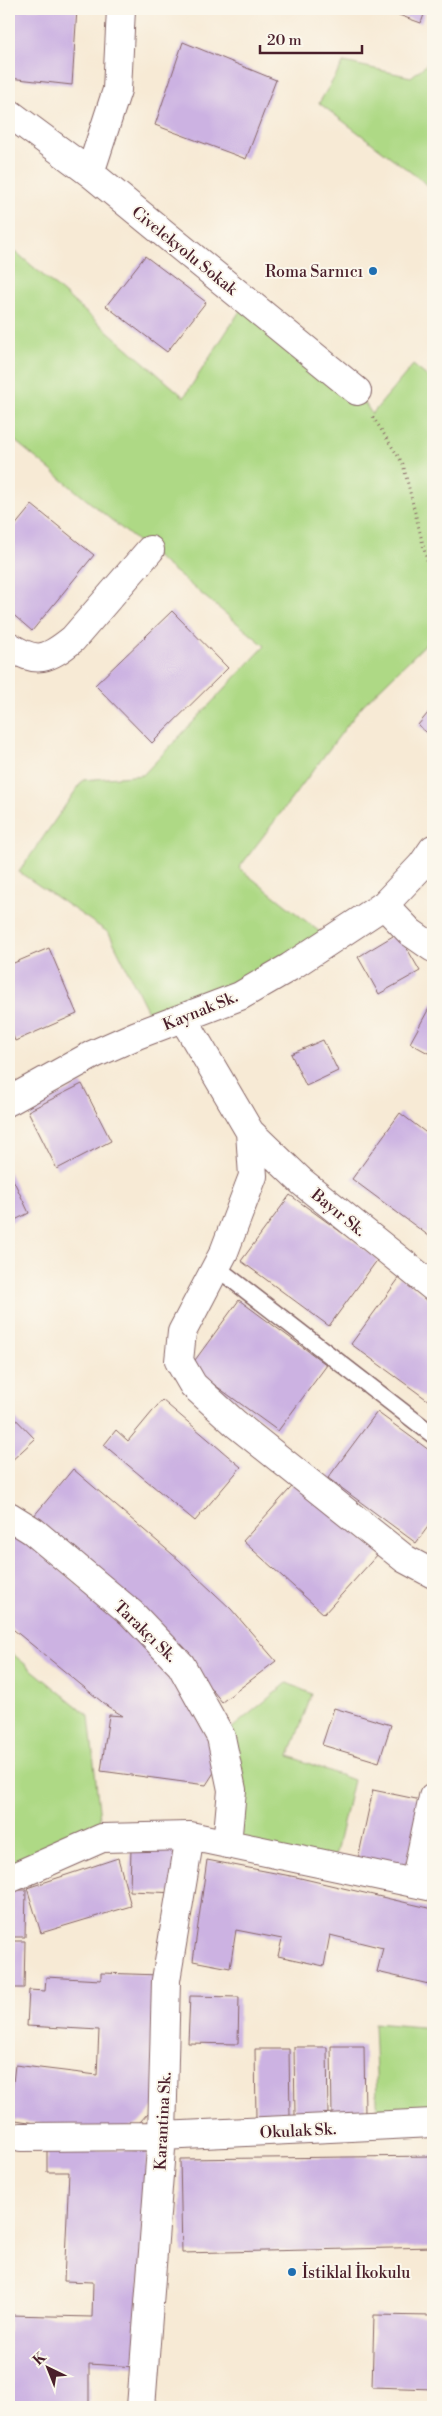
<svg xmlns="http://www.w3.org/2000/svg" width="442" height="2416" viewBox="0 0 442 2416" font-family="'Libre Bodoni',serif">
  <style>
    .green { fill: #aed985; stroke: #7c7c58 }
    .building { fill: #ccb2e2 }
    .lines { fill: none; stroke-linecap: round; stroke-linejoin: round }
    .service-casing { stroke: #876666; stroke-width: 19 }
    .minor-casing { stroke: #876666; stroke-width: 30 }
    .tertiary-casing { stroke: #876666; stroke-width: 30 }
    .path { stroke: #876666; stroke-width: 3; stroke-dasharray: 1 4; stroke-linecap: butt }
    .service { stroke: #fff; stroke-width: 16 }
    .minor { stroke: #fff; stroke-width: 28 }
    .tertiary { stroke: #fff; stroke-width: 28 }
    .poi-dot { fill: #1f6fb2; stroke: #fbf7ec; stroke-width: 2 }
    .labels { text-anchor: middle; stroke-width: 4; stroke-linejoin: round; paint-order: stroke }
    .street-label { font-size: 16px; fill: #4a1f2b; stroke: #fbf7ec }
    .poi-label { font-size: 16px; fill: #4a1f2b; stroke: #fbf7ec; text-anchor: end }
  </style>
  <rect width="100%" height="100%" fill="#fbf7ec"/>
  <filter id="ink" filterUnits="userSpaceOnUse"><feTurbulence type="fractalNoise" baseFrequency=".02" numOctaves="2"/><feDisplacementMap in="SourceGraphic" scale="10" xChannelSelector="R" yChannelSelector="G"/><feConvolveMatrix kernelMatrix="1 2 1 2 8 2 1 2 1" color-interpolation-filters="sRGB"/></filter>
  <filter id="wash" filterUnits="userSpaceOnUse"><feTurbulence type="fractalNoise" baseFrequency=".0096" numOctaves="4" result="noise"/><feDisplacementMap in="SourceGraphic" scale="20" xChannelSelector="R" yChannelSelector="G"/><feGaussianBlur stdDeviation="1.12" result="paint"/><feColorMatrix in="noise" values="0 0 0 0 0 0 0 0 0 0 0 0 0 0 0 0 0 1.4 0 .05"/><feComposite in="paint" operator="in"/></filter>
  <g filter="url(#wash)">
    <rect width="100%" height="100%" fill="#f7ead5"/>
    <path class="green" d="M433,59V189L319,103L344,62L411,77Z
      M16,252L184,397L247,300L357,391L372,414L413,365L433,381V637L362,706L239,868L330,940L156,1028L109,933L19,872L83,780L143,775L265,646L9,436V261Z
      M9,1651L89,1716L102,1838L9,1879Z
      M287,1683L312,1694L289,1756L353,1780L333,1866L227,1844L221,1737Z
      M374,2023L433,2028V2123L378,2126Z"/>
    <g id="blocks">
      <path class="building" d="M9,9H77L72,85L9,78Z
        M382,9H426L421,23Z
        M183,42L276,80L246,159L155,125Z
        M145,256L206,302L167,352L106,306Z
        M32,505L94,555L32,631L9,611V533Z
        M172,611L228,668L152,743L95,685Z
        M433,707V738L418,725Z
        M398,933L420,971L379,994L358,957Z
        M49,948L77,1014L15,1041L9,1025V965Z
        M433,1001V1049L430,1054L410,1043Z
        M323,1040L338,1071L306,1086L291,1054Z
        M82,1084L111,1141L57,1169L28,1111Z
        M400,1113L433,1138V1239L352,1179Z
        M9,1171L29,1213L9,1223Z
        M290,1195L378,1259L329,1326L241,1261Z
        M400,1277L433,1302V1404L351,1344Z
        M239,1300L327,1365L278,1431L190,1367Z
        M162,1400L241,1467L195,1521L104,1445L116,1430L128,1441Z
        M9,1412L35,1439L9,1463Z
        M377,1412L433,1453V1520L416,1543L328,1478Z
        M73,1469L179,1560L231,1609L276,1661L222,1702L182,1653L33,1517Z
        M298,1480L379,1553L324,1614L243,1541Z
        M9,1530L26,1540L174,1668L220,1763L206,1785L101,1771L109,1715L123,1716L107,1706L9,1626Z
        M334,1708L391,1725L379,1762L322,1745Z
        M373,1790L421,1800L406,1870L358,1859Z
        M131,1847L178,1848L177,1893L130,1891Z
        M118,1858L131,1906L41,1933L27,1888Z
        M207,1860L296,1877L433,1909V1985L377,1972L383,1948L330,1935L324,1966L278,1956L282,1939L236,1930L230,1968L193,1961Z
        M9,1890H26L25,1937H9Z
        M9,1941H25L24,1988H9Z
        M101,1973L160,1975L156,2104L140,2122L124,2130L49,2125L9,2119L15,2065L97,2075L99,2030L27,2026L29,1990L45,1991L46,1977L101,1980Z
        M190,1996L239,1997L238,2044L188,2043Z
        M331,2046H364L365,2115L332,2116Z
        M294,2047H327L328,2116H295Z
        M255,2049H289L290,2118L256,2119Z
        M47,2149L147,2151L136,2367L89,2364V2407H9V2315L92,2317L93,2282L64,2281L69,2172H47Z
        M433,2156V2247L182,2253L180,2159Z
        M374,2315L433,2316V2389L372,2387Z"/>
    </g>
  </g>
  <g filter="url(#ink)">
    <use href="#blocks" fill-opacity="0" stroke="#876666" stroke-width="1"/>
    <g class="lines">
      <g class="service-casing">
        <path id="service" d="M216,1267L433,1435"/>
      </g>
      <g class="minor-casing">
        <path id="minor" d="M9,113L90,173L357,391
          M90,173L117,90L121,9
          M9,646C37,664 47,660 73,639L150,550
          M183,1018L250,1132L253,1176L224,1252L182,1332L179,1361L193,1385L236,1424L405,1559L433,1574
          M9,1101L94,1054L137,1035L240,996L290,967L384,905L422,865L433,849
          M250,1132L302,1182L433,1287
          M9,1516L33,1531L131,1613L181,1665L221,1737L232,1790L227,1844
          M9,1879L102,1838L190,1836L433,1887
          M415,1883L433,1797
          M21,2137L162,2136L433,2123
          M141,2407L162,2136L166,1980L190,1836"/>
      </g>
      <g class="tertiary-casing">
        <path id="tertiary" d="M384,905L410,932L433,948"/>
      </g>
      <path class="path" d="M373,417L403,464L431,577"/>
      <use href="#service" class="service"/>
      <use href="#minor" class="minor"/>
      <use href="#tertiary" class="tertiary"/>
    </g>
  </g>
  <g class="poi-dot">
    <circle cx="373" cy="271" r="5"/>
    <circle cx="292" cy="2272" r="5"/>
  </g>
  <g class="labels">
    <g class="street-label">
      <text transform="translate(185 250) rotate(39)" y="6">Civelekyolu Sokak</text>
      <text transform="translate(200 1010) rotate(-22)" y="6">Kaynak Sk.</text>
      <text transform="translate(339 1212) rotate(39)" y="6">Bayır Sk.</text>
      <text transform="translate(146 1631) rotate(44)" y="6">Tarakçı Sk.</text>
      <text transform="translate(162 2121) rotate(-87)" y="6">Karantina Sk.</text>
      <text transform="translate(298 2130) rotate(-3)" y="6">Okulak Sk.</text>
    </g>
    <g class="poi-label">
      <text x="363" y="277">Roma Sarnıcı</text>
      <text x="302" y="2278" text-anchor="start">İstiklal İkokulu</text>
    </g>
  </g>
  <rect width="442" height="2416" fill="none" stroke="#fbf7ec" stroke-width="30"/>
  <g transform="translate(48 2368) rotate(317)" stroke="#fbf7ec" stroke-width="4" paint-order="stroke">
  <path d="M0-4L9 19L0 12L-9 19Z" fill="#4a1f2b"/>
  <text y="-8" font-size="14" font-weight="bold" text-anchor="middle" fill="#4a1f2b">K</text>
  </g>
  <path d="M260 45v8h102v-8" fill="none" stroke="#4a1f2b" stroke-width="2.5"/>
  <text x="267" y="45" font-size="15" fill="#4a1f2b" stroke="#fbf7ec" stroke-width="4" paint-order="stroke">20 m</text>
</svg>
